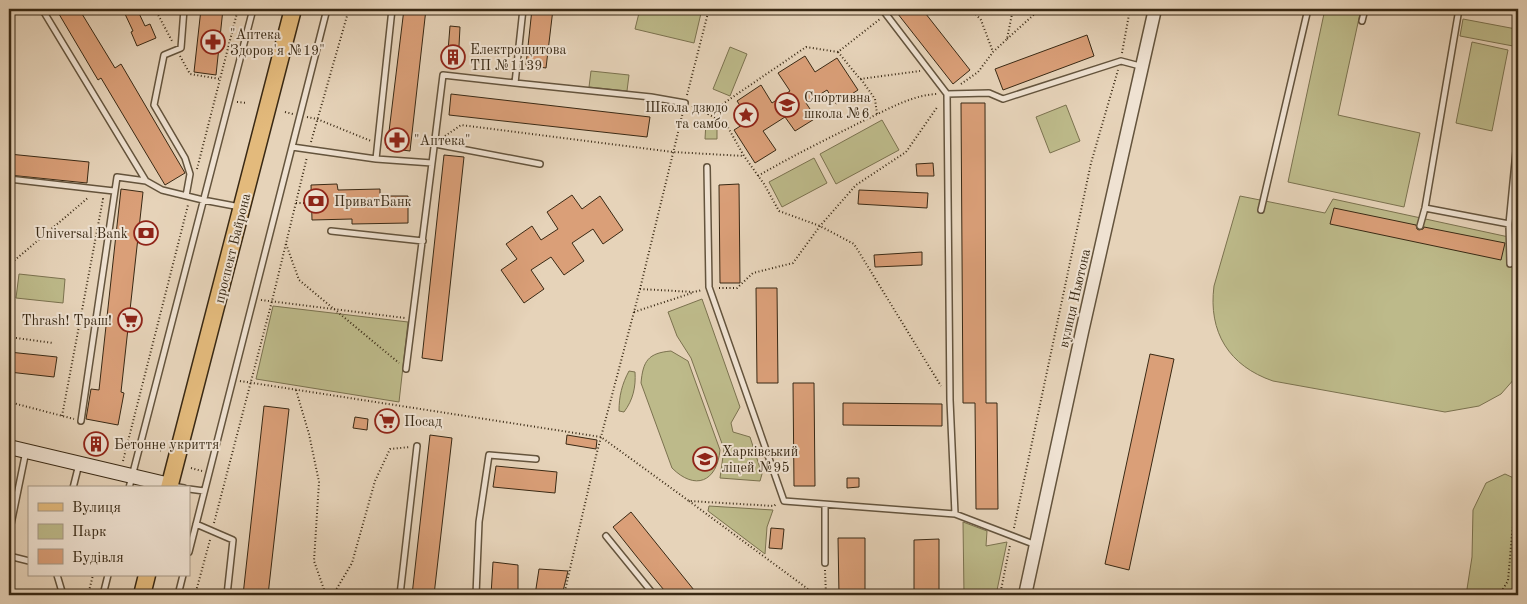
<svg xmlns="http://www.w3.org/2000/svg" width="1527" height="604" viewBox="0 0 1527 604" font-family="'Old Standard TT',serif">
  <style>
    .green { fill: #bdba8a; stroke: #7b724f }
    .building { fill: #da9f78; stroke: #392914 }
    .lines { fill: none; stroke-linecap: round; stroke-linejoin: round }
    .service-casing { stroke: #64543d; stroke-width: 8 }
    .tertiary-casing { stroke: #64543d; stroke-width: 15 }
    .secondary-casing { stroke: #392914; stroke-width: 16 }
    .primary-casing { stroke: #392914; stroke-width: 19 }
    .path { stroke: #392914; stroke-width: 2; stroke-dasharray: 1 2.5; stroke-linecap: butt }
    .service { stroke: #efe2d2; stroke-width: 5 }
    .tertiary { stroke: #efe2d2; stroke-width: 12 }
    .secondary { stroke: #efe2d2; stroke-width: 14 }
    .primary { stroke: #e3ba7c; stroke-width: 16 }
    .labels { text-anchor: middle; stroke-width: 4; stroke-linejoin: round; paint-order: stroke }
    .poi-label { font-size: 14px; fill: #392914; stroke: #efe2d2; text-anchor: start }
    .street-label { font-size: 14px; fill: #392914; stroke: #efe2d2 }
  </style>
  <rect width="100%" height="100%" fill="#e6d3b9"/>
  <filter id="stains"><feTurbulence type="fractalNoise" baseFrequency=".004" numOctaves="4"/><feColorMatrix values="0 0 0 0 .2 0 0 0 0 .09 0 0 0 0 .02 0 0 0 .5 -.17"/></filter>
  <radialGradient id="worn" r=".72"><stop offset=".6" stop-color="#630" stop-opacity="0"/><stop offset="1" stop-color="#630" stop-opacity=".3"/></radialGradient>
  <path class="green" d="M640,9H702L694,43L635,29Z
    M1325,9H1361L1338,115L1420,133L1404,207L1288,182Z
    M1463,19L1516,29L1513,46L1460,36Z
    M1472,42L1508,50L1492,131L1456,123Z
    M730,47L747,54L730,96L713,89Z
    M591,71L629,75L627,91L589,87Z
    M1066,105L1080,141L1050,153L1036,117Z
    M882,120L899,150L836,184L820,154Z
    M706,122H717V139H705Z
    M814,158L827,183L782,207L769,182Z
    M1240,196L1325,213L1333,199L1518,239V370L1515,378L1501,394L1479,406L1445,412L1273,381C1229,366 1208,332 1214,286Z
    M19,274L65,279L63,303L16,298Z
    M702,299L740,407L731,423L733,432L750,437L762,474L760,481L720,478L724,449L691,358L677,336L668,312Z
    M273,306L408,322L399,402L256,379Z
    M671,351L688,361L720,450C717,482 695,491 672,468L641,383C643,361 648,353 671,351Z
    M629,371L635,372C636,387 633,400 624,412L619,411C619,396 622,384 629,371Z
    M1505,474L1518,480V595H1470L1467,589L1472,557L1473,510L1486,483Z
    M709,506L773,510L767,527L765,554L708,511Z
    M963,522L987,531L986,546L1007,542L996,595H964Z"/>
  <path class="building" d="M56,9H79L115,68L121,64L185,173L165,185L101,78L98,80Z
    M137,9L145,26L150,24L156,38L137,46L131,32L133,31L125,14Z
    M201,9H223L216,75L194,72Z
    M404,9H426L410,151L387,148Z
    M532,9H553L546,68L526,65Z
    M894,9H922L970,70L953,84Z
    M450,26L460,27L458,65L447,64Z
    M1087,35L1094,56L1003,90L995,69Z
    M805,56L815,72L837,58L858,90L836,104L827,90L806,103L816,118L795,131L785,117L763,131L776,150L755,163L734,130L750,120L737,101L761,85L772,103L790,91L778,73Z
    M451,94L650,117L647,137L449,115Z
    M961,103H985L986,403H997L998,509H976L975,403H963Z
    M9,154L89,162L87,183L9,175Z
    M444,155L464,157L442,361L422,358Z
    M933,163L934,176H917L916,164Z
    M337,184L338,190L380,189V196H408V223L352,224V219L312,220L311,185Z
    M739,184L740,283H720L719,185Z
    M121,189L143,192L121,392L124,393L118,425L86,419L91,389L99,390Z
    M859,190L928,193L927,208L858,204Z
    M572,195L582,209L600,196L623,230L603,244L593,229L572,243L584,261L564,275L551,257L531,270L544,289L524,303L501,270L517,259L506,244L532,226L541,240L558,229L547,212Z
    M1334,208L1416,225L1417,229L1419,230L1423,229L1424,227L1505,243L1501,260L1330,224Z
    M922,252V265L875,267L874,255Z
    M756,288H777L778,383H757Z
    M9,352L57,357L54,377L9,372Z
    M1150,354L1174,359L1129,570L1105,564Z
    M793,383H814L815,486H794Z
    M843,403L942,404V426L843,425Z
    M264,406L289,409L268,595H243Z
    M380,412L396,415L394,430L377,427Z
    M355,417L368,419L367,430L353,428Z
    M430,435L452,438L434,595H412Z
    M567,435L597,440L596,449L566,444Z
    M496,466L557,472L555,493L493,487Z
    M847,478H859V487L847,488Z
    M631,512L698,595H668L637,557L613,527Z
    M771,528L784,529L782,549L769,548Z
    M838,538H865V595H839Z
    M939,539V595H914V540Z
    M493,562L518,565V595H491Z
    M539,569L568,571L562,595H535Z"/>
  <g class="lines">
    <g class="service-casing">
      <path id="service" d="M42,9L146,181
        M184,9L181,48L164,55L154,105L185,158L190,174L186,196
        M392,9L376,159L432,163L443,75L515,83L523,9
        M882,9L947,94L989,93L1003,99L1121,61L1140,66
        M1362,21L1365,9
        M515,83L651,97L685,103
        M947,94L950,400L955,514L1036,545
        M435,144L540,164
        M292,147L376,159
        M707,167L709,287L784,501L955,514
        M9,179L114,191
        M1425,208L1509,224
        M1261,210L1308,9
        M1420,226L1425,208L1459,9
        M331,231L423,241
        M1510,264L1509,224L1518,131
        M406,369L432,163
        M81,421L117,177L146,181L162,190L203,200L240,207
        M173,486L184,488
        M73,488L79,464
        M129,488L253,9
        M189,489L204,491
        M825,505V563
        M196,524L233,540L227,595
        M9,534L26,451
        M606,536L654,595
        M189,552L327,9
        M9,556L29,561
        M57,575L63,595
        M103,595L108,575
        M178,595L183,575
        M400,595L417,446
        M476,595L479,522L489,455L536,459"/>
    </g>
    <g class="tertiary-casing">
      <path id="tertiary" d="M1025,595L1082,332L1155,9"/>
    </g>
    <g class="secondary-casing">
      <path id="secondary" d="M9,447L170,485"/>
    </g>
    <g class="primary-casing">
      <path id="primary" d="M169,488L293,9
        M142,595L147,575"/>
    </g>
    <path class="path" d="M155,9L172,41
      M971,9L981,20L993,52
      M1007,39L1040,9
      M838,52L860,79L920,71
      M1122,53L1130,9
      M180,56L190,74L220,79
      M861,79L875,99L877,114
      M961,84L978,72L993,52L1007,39L1013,9
      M687,95L709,9
      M237,102L247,103
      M692,106L708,114L806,47L838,52L880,19
      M285,112L293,114
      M708,114L726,124L744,156L764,184L779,211L820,226L854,244L941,386
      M307,117L317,119L371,141
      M445,136L461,125L673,152L744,156
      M311,142L349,9
      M197,169L238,9
      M758,176C792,156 827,139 861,122C885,111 911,95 937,94
      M296,203H311
      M286,244L299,280L399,363
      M9,265L89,197
      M719,288H737L753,273L793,263L820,226L856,185L906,152L938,106
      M640,289L694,292L702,290
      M261,300L405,318
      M634,312L692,293
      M9,337L53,343
      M240,381L601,437L689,501L774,506L776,504
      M296,390L309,434L319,482L314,561L326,595
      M9,402L74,419
      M62,416L103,199H101
      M150,448L163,451
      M123,461L188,205
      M191,468L202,471
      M689,501L816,595
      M214,523L272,301L307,157
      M1014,528L1091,163L1118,70
      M825,570L826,595
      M88,595L93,575
      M195,595L210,540
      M333,595L352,563L375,481L390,449L410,447
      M564,595L596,456L640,289L683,112
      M1000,595L1010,545
      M1499,595L1508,581L1512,534L1518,491"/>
    <use href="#service" class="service"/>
    <use href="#tertiary" class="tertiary"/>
    <use href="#secondary" class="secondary"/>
    <use href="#primary" class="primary"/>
  </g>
  <defs>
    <g id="pharmacy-ring" transform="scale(1.25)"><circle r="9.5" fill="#efe2d2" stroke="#8f2418" stroke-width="1.5"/><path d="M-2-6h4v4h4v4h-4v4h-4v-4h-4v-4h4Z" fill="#8f2418"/></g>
    <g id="building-ring" transform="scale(1.25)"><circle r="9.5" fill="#efe2d2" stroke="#8f2418" stroke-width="1.5"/><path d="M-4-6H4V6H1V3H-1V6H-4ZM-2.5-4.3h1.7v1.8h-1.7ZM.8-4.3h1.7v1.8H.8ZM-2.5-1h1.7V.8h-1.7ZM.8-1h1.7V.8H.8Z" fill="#8f2418"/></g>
    <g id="school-ring" transform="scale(1.25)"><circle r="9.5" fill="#efe2d2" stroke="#8f2418" stroke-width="1.5"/><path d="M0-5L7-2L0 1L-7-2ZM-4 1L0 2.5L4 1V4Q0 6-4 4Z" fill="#8f2418"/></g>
    <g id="sight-ring" transform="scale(1.25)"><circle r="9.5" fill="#efe2d2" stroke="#8f2418" stroke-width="1.5"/><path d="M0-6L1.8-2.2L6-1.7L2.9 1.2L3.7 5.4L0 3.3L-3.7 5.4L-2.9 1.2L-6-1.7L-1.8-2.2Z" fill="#8f2418"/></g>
    <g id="bank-ring" transform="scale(1.25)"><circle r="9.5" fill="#efe2d2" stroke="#8f2418" stroke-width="1.5"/><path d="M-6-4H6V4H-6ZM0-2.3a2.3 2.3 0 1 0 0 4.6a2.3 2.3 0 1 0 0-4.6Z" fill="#8f2418"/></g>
    <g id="supermarket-ring" transform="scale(1.25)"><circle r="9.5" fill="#efe2d2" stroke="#8f2418" stroke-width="1.5"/><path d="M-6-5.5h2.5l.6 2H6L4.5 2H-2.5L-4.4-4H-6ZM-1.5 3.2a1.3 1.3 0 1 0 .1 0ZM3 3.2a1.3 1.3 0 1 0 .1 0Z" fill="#8f2418"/></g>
  </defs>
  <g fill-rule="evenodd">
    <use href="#pharmacy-ring" x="213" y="42"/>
    <use href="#building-ring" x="453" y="57"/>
    <use href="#school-ring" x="787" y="105"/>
    <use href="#sight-ring" x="746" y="115"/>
    <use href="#pharmacy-ring" x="397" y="140"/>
    <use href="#bank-ring" x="316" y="201"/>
    <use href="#bank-ring" x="146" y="233"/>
    <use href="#supermarket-ring" x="130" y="320"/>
    <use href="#supermarket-ring" x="387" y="421"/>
    <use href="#building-ring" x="96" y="444"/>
    <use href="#school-ring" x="705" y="459"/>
  </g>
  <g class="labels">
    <g class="poi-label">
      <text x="230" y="39">"Аптека<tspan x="230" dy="16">Здоров'я №19"</tspan></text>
      <text x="470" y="54">Електрощитова<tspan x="470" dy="16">ТП №1139</tspan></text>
      <text x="804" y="102">Спортивна<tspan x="804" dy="16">школа №6</tspan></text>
      <text x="728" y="112" text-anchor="end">Школа дзюдо<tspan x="728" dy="16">та самбо</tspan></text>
      <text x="414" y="145">"Аптека"</text>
      <text x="334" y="206">ПриватБанк</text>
      <text x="128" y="238" text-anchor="end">Universal Bank</text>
      <text x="112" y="325" text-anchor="end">Thrash! Траш!</text>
      <text x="404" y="426">Посад</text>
      <text x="114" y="449">Бетонне укриття</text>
      <text x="722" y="456">Харківський<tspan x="722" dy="16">ліцей №95</tspan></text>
    </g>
    <g class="street-label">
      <text transform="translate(232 248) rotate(-76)" y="5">проспект Байрона</text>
      <text transform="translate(1074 298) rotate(-77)" y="5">вулиця Ньютона</text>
    </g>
  </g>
  <rect width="1527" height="604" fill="none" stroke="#e6d3b9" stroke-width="30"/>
  <rect x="10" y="10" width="1507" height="584" fill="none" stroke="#392914" stroke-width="2.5"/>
  <rect x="15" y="15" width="1497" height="574" fill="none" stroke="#392914"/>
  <rect x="28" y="486" width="162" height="90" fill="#efe2d2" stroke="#a69886"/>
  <rect x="38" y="503" width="25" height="8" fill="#e3ba7c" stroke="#a69886"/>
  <text x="72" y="512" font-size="15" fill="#392914">Вулиця</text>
  <rect x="38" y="524" width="25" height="15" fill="#bdba8a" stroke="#a69886"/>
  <text x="72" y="536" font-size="15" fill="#392914">Парк</text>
  <rect x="38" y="549" width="25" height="15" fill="#da9f78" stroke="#a69886"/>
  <text x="72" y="562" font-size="15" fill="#392914">Будівля</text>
  <rect width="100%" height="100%" filter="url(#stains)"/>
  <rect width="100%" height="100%" fill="url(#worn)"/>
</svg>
